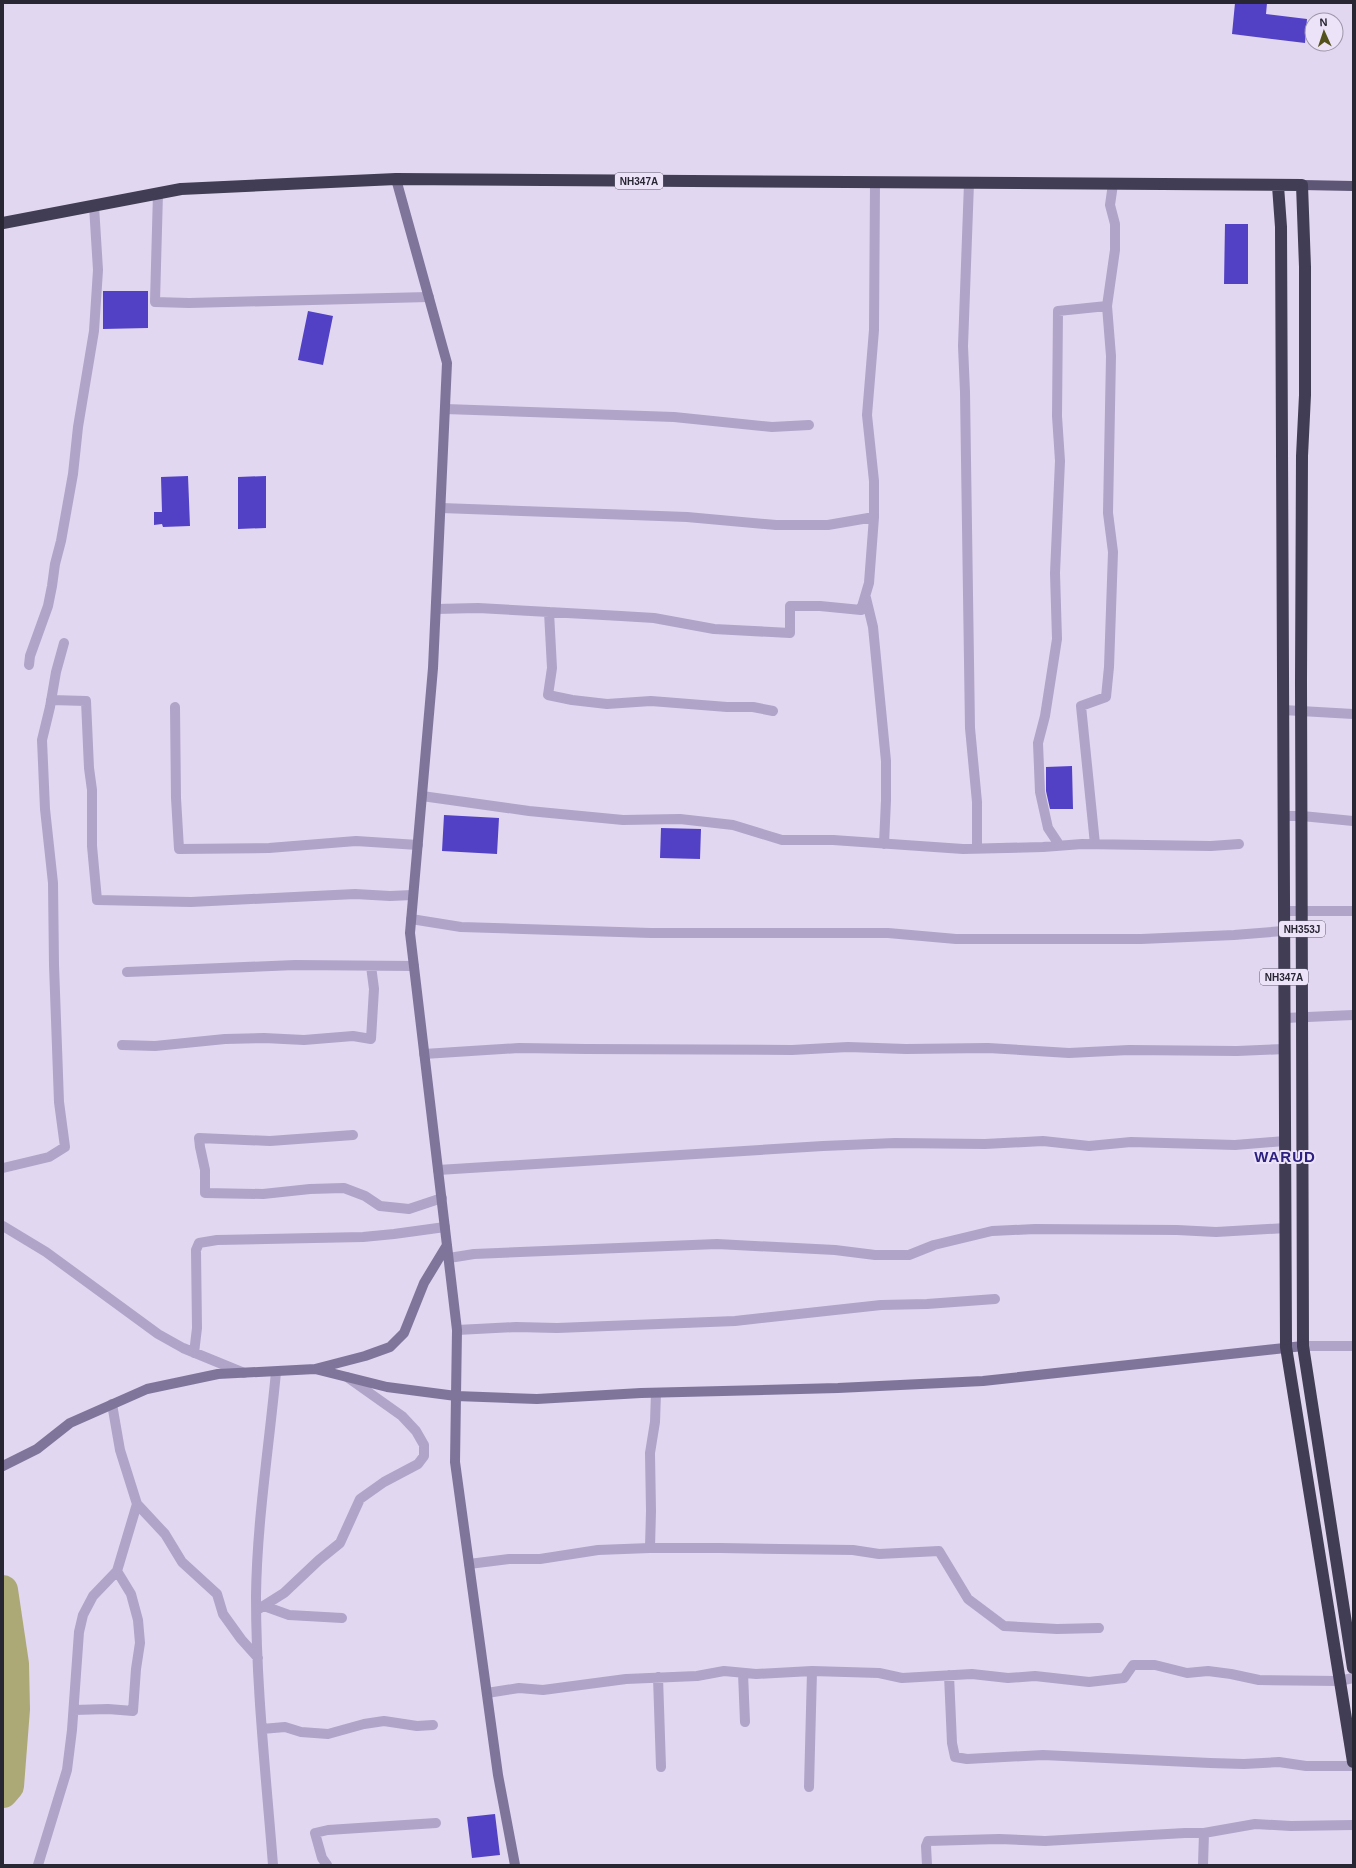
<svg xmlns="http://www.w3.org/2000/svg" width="1356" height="1868" viewBox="0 0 1356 1868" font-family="Helvetica,sans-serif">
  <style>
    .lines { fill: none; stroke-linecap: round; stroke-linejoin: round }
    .river { stroke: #ada977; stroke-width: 30 }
    .building { fill: #5241c5 }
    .street { stroke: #b0a4c8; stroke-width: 10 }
    .secondary { stroke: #7f759b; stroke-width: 10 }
    .primary { stroke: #5d5675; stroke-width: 10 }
    .highway { stroke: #413d54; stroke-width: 12 }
    .labels { text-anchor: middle; stroke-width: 4; stroke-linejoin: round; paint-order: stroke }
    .shield { fill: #ece3f8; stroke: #635f6e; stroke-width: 1 }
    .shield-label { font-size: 10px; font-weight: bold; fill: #282633 }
    .district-label { font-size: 15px; font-weight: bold; letter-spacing: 1px; fill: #2c2081; stroke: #ece3f8 }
  </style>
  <rect width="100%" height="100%" fill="#e2d7f0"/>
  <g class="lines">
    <path class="river" d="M3,1590L14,1664L15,1709L9,1786L3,1793"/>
  </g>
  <path class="building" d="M1235,3H1267L1266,14L1307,19L1305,43L1232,34Z
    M1225,224H1248V284H1224Z
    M103,291H148V328L103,329Z
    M308,311L333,316L323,365L298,360Z
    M188,476L190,526L163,527L162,524L154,525V512H162L161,477Z
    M266,476V528L238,529V477Z
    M1072,766L1073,809H1050L1046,791V767Z
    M444,815L499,818L497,854L442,851Z
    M661,828L701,829L700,859L660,858Z
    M495,1814L500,1855L472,1858L467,1817Z"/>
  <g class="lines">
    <path class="street" d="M969,183L963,346L965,392L970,728L977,802V848
      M158,193L155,302L189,303L429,297
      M445,409L674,417L772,427L809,425
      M441,508L687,517L776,525H828L874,517
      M866,598L873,627L886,761V800L884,844
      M436,609L478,608L621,616L654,618L714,629L790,633V606H820L861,610L869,583L874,517V481L867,415L874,330L875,183
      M549,612L552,668L548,695L572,700L607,704L651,701L727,707H753L773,711
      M29,665L30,656L48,606L52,586L55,564L61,541L73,474L78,427L94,331L98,270L94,206
      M51,700L86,701L89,768L92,790V846L97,900L191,902L355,894L390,896L413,895
      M175,707L176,798L179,849L269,848L356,841L418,845
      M1283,710L1353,714
      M422,796L529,811L623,820L680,819L733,825L782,840H833L963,849L1043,847L1082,844L1211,846L1239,844
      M1285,816H1302L1353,821
      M1095,844L1081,706L1106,697L1109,667L1113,552L1108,513L1111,356L1107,306
      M1060,846L1048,828L1040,792L1038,743L1045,716L1057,639L1055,573L1060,461L1057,416L1058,311L1107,306L1115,250V224L1110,205L1113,184
      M1284,911H1353
      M411,919L461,927L523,929L651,933H888L956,939H1141L1234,935L1283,931
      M127,972L295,965L414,966
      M1285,1018L1353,1015
      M122,1045L155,1046L225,1039L264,1038L304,1040L353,1036L371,1039L374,989L371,966
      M424,1054L519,1048L586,1049L792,1050L848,1047L906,1049L988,1048L1069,1053L1129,1050L1237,1051L1285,1049
      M353,1135L270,1141L199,1138L200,1147L205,1170V1193L263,1194L310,1189L344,1188L365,1196L380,1206L409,1209L442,1198
      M3,1168L49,1157L65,1147L59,1102L54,965L53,883L45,809L42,740L50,707L56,672L64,643
      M438,1170L823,1146L895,1143L985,1144L1043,1141L1089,1146L1131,1142L1235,1145L1284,1141
      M3,1226L46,1252L158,1334L183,1348L244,1373
      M449,1258L474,1254L717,1244L835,1250L875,1255H909L934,1245L992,1231L1035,1229L1177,1230L1216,1232L1286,1228
      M457,1330L516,1327L557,1328L735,1321L881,1305L927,1304L995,1299
      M1303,1346H1353
      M194,1353L197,1328L196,1250L199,1243L217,1240L363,1237L394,1234L445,1227
      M112,1404L120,1450L137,1504L165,1534L182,1562L217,1594L223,1614L241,1639L258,1658
      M650,1548L651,1511L650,1453L655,1422L656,1393
      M469,1564L509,1559H540L598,1550L650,1548H720L853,1550L879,1554L939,1551L968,1599L1004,1626L1057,1629L1099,1628
      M264,1606L289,1615L342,1618
      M257,1610L284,1593L319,1560L340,1543L360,1499L384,1482L418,1464L424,1456V1445L416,1431L402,1416L347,1377
      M743,1673L745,1722
      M949,1675L952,1743L955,1757L967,1759L1043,1755L1210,1763L1244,1764L1279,1762L1306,1766H1353
      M658,1677L661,1767
      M487,1693L519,1688L543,1690L626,1679L697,1676L724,1671L756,1674L812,1671L879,1673L902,1678L972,1674L1008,1678L1035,1676L1089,1682L1124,1678L1133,1665H1155L1187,1673L1208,1671L1231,1674L1259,1680L1339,1681L1353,1678
      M74,1710L108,1709L133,1711L136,1669L140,1643L138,1620L131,1594L117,1571
      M262,1729L285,1727L301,1732L328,1734L364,1724L384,1721L417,1726L433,1725
      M809,1787L812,1671
      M38,1865L67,1770L72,1730L79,1632L83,1615L93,1596L117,1571L137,1504
      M273,1865C266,1775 256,1686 256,1596C257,1521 269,1447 276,1372
      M327,1865L322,1858L315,1833L328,1830L436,1823
      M927,1865L926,1846L928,1841L999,1839L1045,1841L1185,1833H1204
      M1203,1865L1204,1833L1255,1824L1291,1826L1353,1825"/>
    <path class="secondary" d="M396,179L447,363L433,668L410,933L457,1330L455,1462L498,1775L515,1865
      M315,1369L387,1387L456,1396L537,1399L641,1393L838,1388L983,1381L1303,1346
      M3,1466L37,1449L70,1423L147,1389L218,1374L315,1369L365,1356L390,1347L404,1333L424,1283L447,1245"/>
    <path class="primary" d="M1302,185L1353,186"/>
    <path class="highway" d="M1278,186L1281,227L1286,1347L1353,1762
      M3,223L181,189L396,179L1302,185L1305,267V395L1302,456L1301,683L1303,1346L1353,1668"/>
  </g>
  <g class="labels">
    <g class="shield">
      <rect x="615" y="173" width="48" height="16" rx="3"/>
      <rect x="1279" y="921" width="46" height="16" rx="3"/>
      <rect x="1260" y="969" width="48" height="16" rx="3"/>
    </g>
    <g class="shield-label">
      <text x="639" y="185">NH347A</text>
      <text x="1302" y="933">NH353J</text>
      <text x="1284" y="981">NH347A</text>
    </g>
    <g class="district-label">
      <text x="1285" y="1162">WARUD</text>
    </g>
  </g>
  <rect width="1356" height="1868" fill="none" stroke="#282633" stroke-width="8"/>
  <g transform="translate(1324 32) rotate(357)"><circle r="19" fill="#ece3f8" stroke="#9e97a9"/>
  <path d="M0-3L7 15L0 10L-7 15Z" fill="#54521c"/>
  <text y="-6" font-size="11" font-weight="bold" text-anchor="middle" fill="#282633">N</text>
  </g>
</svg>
